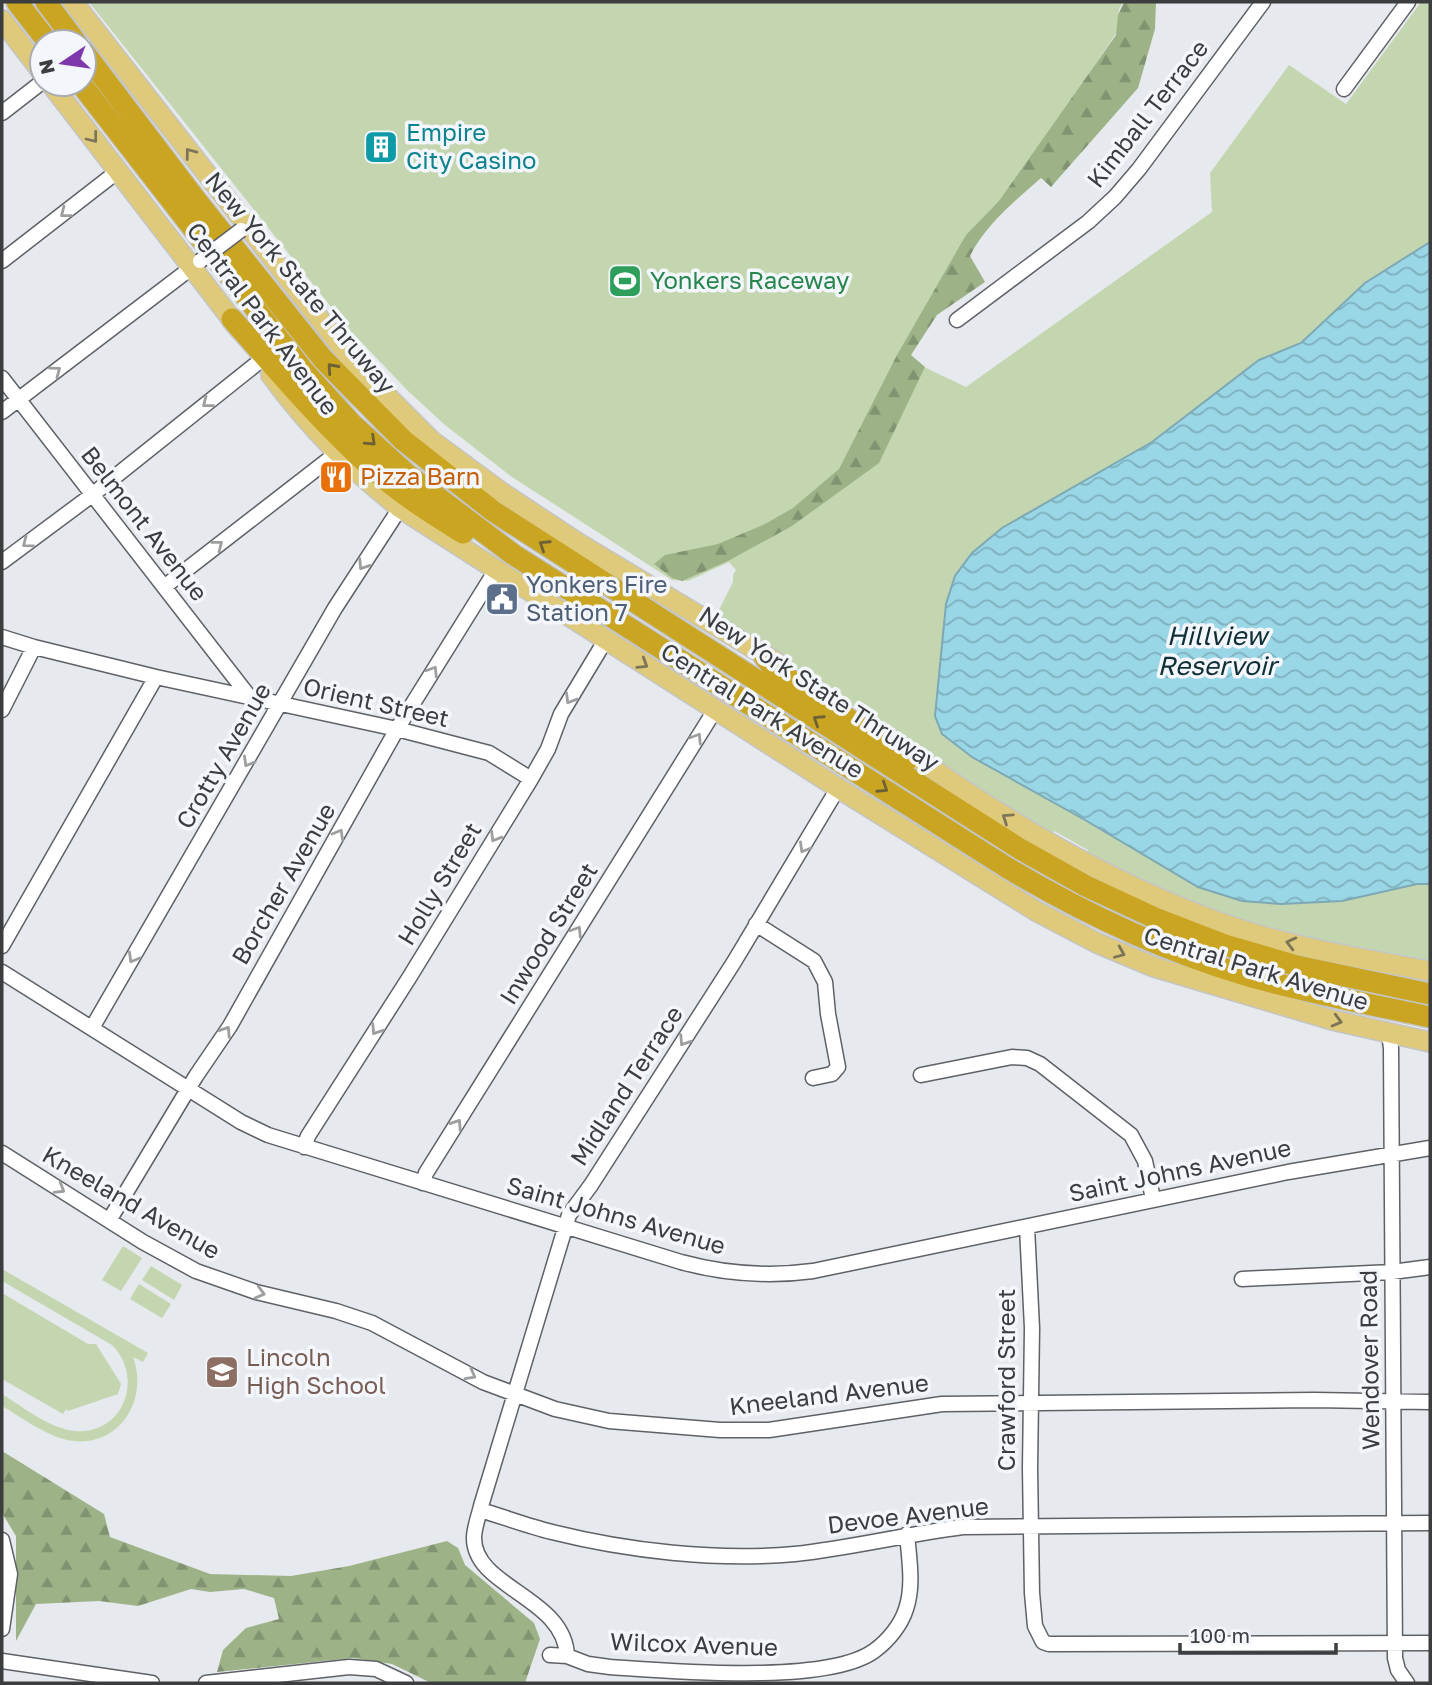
<svg xmlns="http://www.w3.org/2000/svg" width="1432" height="1685" viewBox="0 0 1432 1685" font-family="'Golos Text',sans-serif">
  <style>
    .grass { fill: #c3d6b0 }
    .forest { fill: url(#forest-firs) }
    .water { fill: url(#water-waves); stroke: #7da8b4; stroke-width: 2 }
    .lines { fill: none; stroke-linecap: round; stroke-linejoin: round }
    .minor-casing { stroke: #5e6165; stroke-width: 17 }
    .major-casing { stroke: #c4c5c5; stroke-width: 22 }
    .highway-casing { stroke: #c4c5c5; stroke-width: 24 }
    .minor { stroke: #fff; stroke-width: 14 }
    .major { stroke: #dfc97a; stroke-width: 19 }
    .highway { stroke: #caa522; stroke-width: 21 }
    .minor-bridge-casing { stroke: #5e6165; stroke-width: 17; stroke-linecap: butt }
    .minor-bridge { stroke: #fff; stroke-width: 14 }
    .oneway { stroke: #7d7557 }
    .oneway2 { stroke: #9d9e9f }
    .oneway3 { stroke: #6d6135 }
    .labels { text-anchor: middle; stroke-width: 7; stroke-linejoin: round; paint-order: stroke }
    .street-label { font-size: 24px; fill: #3b3d3f; stroke: #f3f6fb }
    .culture-label { font-size: 24px; fill: #0d838f; stroke: #f3f6fb; text-anchor: start }
    .leisure-label { font-size: 24px; fill: #27864d; stroke: #f3f6fb; text-anchor: start }
    .food-label { font-size: 24px; fill: #c56008; stroke: #f3f6fb; text-anchor: start }
    .service-label { font-size: 24px; fill: #4e5e75; stroke: #f3f6fb; text-anchor: start }
    .education-label { font-size: 24px; fill: #785e54; stroke: #f3f6fb; text-anchor: start }
    .water-label { font-size: 26px; font-style: italic; fill: #0f2e35; stroke: #f3f6fb }
  </style>
  <defs>
    <pattern id="forest-firs" width="22" height="20" patternUnits="userSpaceOnUse" patternTransform="scale(1.75)"><rect width="22" height="20" fill="#9db387"/><path d="M5 1l3.5 6h-7zM16 11l3.5 6h-7z" fill="#819370"/></pattern>
    <pattern id="water-waves" width="16" height="10" patternUnits="userSpaceOnUse" patternTransform="scale(1.75)"><rect width="16" height="10" fill="#99d6e6"/><path d="M0 5q4-4 8 0t8 0" fill="none" stroke="#7eafbc"/></pattern>
  </defs>
  <rect width="100%" height="100%" fill="#e6e9ed"/>
  <path class="grass" d="M89,2H1123L1119,9L1117,32L899,355L966,387L1212,212L1210,173L1289,65L1346,104L1421,2H1430V242L1365,283L1301,343L1259,360L1152,443L1002,528L972,553L1085,820L1198,887L1242,901L1281,904L1342,901L1417,884H1430V960L1287,934L1219,918L1084,859L1088,850L1054,831L1047,837L717,614L733,582V575L736,570L729,562L688,581L672,580L512,477L445,425L408,391L347,327Z
    M123,1246L142,1258L121,1291L102,1280Z
    M151,1266L182,1285L174,1300L142,1280Z
    M2,1269L148,1353L143,1362L133,1357C150,1403 115,1453 63,1439C42,1433 21,1417 2,1406V1394C23,1407 49,1428 74,1431C123,1436 145,1378 112,1345L2,1281Z
    M139,1284L171,1304L162,1318L130,1299Z
    M2,1293L88,1344H96L121,1384L118,1394L68,1411L66,1409L63,1414L2,1379Z"/>
  <path class="forest" d="M1124,2H1156L1155,29L1138,88L1051,187L1041,178C1014,202 986,224 970,256L985,282L937,315L911,355L925,367L879,463L792,526L728,561L682,581L672,578L654,564L665,555L718,544L765,524L793,508L839,469L897,355L966,235L999,201L1116,35L1118,15Z
    M2,1451L104,1514L110,1537L210,1574L291,1576L349,1566L447,1541L458,1548L465,1565L534,1623L540,1639L525,1683H431L392,1664L353,1658L217,1672L223,1650L246,1628L279,1619L274,1598L244,1589L210,1592L191,1589L138,1606L99,1601L36,1604L16,1641V1536L2,1513Z"/>
  <path class="water" d="M1430,242V884H1417L1342,901L1281,904L1242,901L1198,887L1085,820L972,757L942,734L935,716L946,604L955,576L972,553L1002,528L1152,442L1259,360L1301,343L1365,283Z"/>
  <g class="lines">
    <g class="minor-casing">
      <path id="minor" d="M1344,89L1408,2
        M2,113L42,82
        M2,261L118,171
        M957,320L1088,222L1115,197L1139,169L1263,2
        M2,378L251,699
        M2,412L199,262
        M2,562L92,495L260,361
        M164,587L337,453
        M2,637L34,647L156,677L397,729L489,753L531,779
        M2,710L34,647
        M838,788L734,962L591,1185L569,1215L481,1506C479,1515 474,1528 474,1538C474,1588 565,1597 567,1656L588,1664L610,1667C670,1671 827,1685 874,1651C888,1641 901,1625 906,1609C914,1586 909,1558 907,1534
        M756,924L814,961L825,982L828,1014L838,1067L832,1074L813,1078
        M2,946L156,677
        M2,972L241,1122L268,1135L681,1262C725,1274 768,1277 813,1271L1288,1172L1430,1148
        M92,1028L335,608L400,508
        M1389,1034L1391,1048L1395,1658L1398,1670L1407,1683
        M921,1075L1012,1057L1027,1058L1040,1064L1131,1135L1145,1161L1153,1199
        M304,1147L308,1136L409,978L531,779L548,749L561,714L605,641
        M2,1153L143,1242L196,1271L256,1292L336,1311L372,1323L483,1382L555,1409L609,1421L720,1430H769L942,1404L1314,1400L1430,1402
        M423,1183L426,1173L715,710
        M110,1219L196,1076L230,1026L397,729L496,570
        M1027,1227L1032,1328L1030,1468L1032,1593L1035,1626L1043,1642L1049,1644L1430,1643
        M1242,1279L1392,1272L1430,1267
        M480,1510C504,1517 528,1526 552,1532C628,1551 716,1561 795,1554C851,1548 907,1534 963,1527L1430,1523
        M2,1540L10,1574L2,1629
        M550,1655L567,1656
        M2,1661L152,1683
        M206,1683L349,1667L376,1669L406,1683"/>
    </g>
    <g class="major-casing">
      <path id="major" d="M73,2L354,363L432,441L501,492L578,543L776,662
        M2,20L42,72
        M51,84L240,330
        M271,375C310,428 349,467 400,508L838,788L1036,911L1097,943L1154,967L1332,1020L1430,1042
        M894,741C993,814 1098,878 1213,920C1283,946 1357,958 1430,971"/>
    </g>
    <g class="highway-casing">
      <path id="highway" d="M17,2L48,42
        M46,2L76,42
        M84,52L196,200L323,359L403,440L493,511L937,796L1020,849L1086,886L1155,918L1225,945L1297,966L1430,994
        M81,84L303,370L352,424L408,475L514,555L1006,867C1083,913 1163,951 1248,976C1308,993 1369,1004 1430,1017
        M232,319C278,371 323,425 375,471C402,495 432,514 463,533
        M764,656L774,669L850,720L906,761"/>
    </g>
    <use href="#minor" class="minor"/>
    <use href="#major" class="major"/>
    <use href="#highway" class="highway"/>
    <g class="minor-bridge-casing">
      <path id="minor-bridge" d="M200,261L241,230"/>
    </g>
    <use href="#minor-bridge" class="minor-bridge"/>
  </g>
  <defs><path id="oneway-chevron" d="M-2-3.5L2.5 0L-2 3.5" fill="none" stroke-width="1.6" stroke-linecap="round" stroke-linejoin="round" transform="scale(1.75)"/></defs>
  <g class="oneway">
    <use href="#oneway-chevron" transform="translate(93 138) rotate(52)"/>
    <use href="#oneway-chevron" transform="translate(190 153) rotate(-127)"/>
    <use href="#oneway-chevron" transform="translate(643 664) rotate(32)"/>
    <use href="#oneway-chevron" transform="translate(1007 818) rotate(-146)"/>
    <use href="#oneway-chevron" transform="translate(1291 943) rotate(-166)"/>
    <use href="#oneway-chevron" transform="translate(1120 953) rotate(23)"/>
    <use href="#oneway-chevron" transform="translate(1337 1021) rotate(15)"/>
  </g>
  <g class="oneway2">
    <use href="#oneway-chevron" transform="translate(65 213) rotate(142)"/>
    <use href="#oneway-chevron" transform="translate(56 371) rotate(-37)"/>
    <use href="#oneway-chevron" transform="translate(207 403) rotate(142)"/>
    <use href="#oneway-chevron" transform="translate(27 543) rotate(143)"/>
    <use href="#oneway-chevron" transform="translate(218 545) rotate(-38)"/>
    <use href="#oneway-chevron" transform="translate(363 565) rotate(123)"/>
    <use href="#oneway-chevron" transform="translate(433 671) rotate(-58)"/>
    <use href="#oneway-chevron" transform="translate(570 699) rotate(121)"/>
    <use href="#oneway-chevron" transform="translate(697 738) rotate(-58)"/>
    <use href="#oneway-chevron" transform="translate(248 762) rotate(120)"/>
    <use href="#oneway-chevron" transform="translate(339 834) rotate(-60)"/>
    <use href="#oneway-chevron" transform="translate(495 837) rotate(121)"/>
    <use href="#oneway-chevron" transform="translate(804 848) rotate(120)"/>
    <use href="#oneway-chevron" transform="translate(577 931) rotate(-58)"/>
    <use href="#oneway-chevron" transform="translate(133 958) rotate(120)"/>
    <use href="#oneway-chevron" transform="translate(376 1030) rotate(123)"/>
    <use href="#oneway-chevron" transform="translate(226 1031) rotate(-57)"/>
    <use href="#oneway-chevron" transform="translate(684 1041) rotate(123)"/>
    <use href="#oneway-chevron" transform="translate(457 1124) rotate(-57)"/>
    <use href="#oneway-chevron" transform="translate(60 1189) rotate(31)"/>
    <use href="#oneway-chevron" transform="translate(260 1293) rotate(15)"/>
    <use href="#oneway-chevron" transform="translate(471 1375) rotate(29)"/>
  </g>
  <g class="oneway3">
    <use href="#oneway-chevron" transform="translate(332 368) rotate(-132)"/>
    <use href="#oneway-chevron" transform="translate(371 441) rotate(43)"/>
    <use href="#oneway-chevron" transform="translate(544 545) rotate(-147)"/>
    <use href="#oneway-chevron" transform="translate(818 720) rotate(-147)"/>
    <use href="#oneway-chevron" transform="translate(883 788) rotate(33)"/>
  </g>
  <defs>
    <g id="building-square" transform="scale(1.75)"><rect x="-9" y="-9" width="18" height="18" rx="4" fill="#0f9aa8" stroke="#f3f6fb"/><path d="M-4-6H4V6H1V3H-1V6H-4ZM-2.5-4.3h1.7v1.8h-1.7ZM.8-4.3h1.7v1.8H.8ZM-2.5-1h1.7V.8h-1.7ZM.8-1h1.7V.8H.8Z" fill="#fff"/></g>
    <g id="stadium-square" transform="scale(1.75)"><rect x="-9" y="-9" width="18" height="18" rx="4" fill="#2e9e5b" stroke="#f3f6fb"/><path d="M0-5a6.5 5 0 1 0 0 10a6.5 5 0 1 0 0-10ZM-3.5-1.8h7v3.6h-7Z" fill="#fff"/></g>
    <g id="restaurant-square" transform="scale(1.75)"><rect x="-9" y="-9" width="18" height="18" rx="4" fill="#e8710a" stroke="#f3f6fb"/><path d="M-5-6h1v4h1v-4h1v4h1v-4h1v5L-1.5 .5V6h-2V.5L-5-1ZM5-6V6H3V1.5H1.5Q1.5-4 5-6Z" fill="#fff"/></g>
    <g id="civic-square" transform="scale(1.75)"><rect x="-9" y="-9" width="18" height="18" rx="4" fill="#5c6f8a" stroke="#f3f6fb"/><path d="M-.6-6.5H3V-4.5H.6V-3L4-1V1h2V6H-6V1h2V-1L-.6-3ZM-1.2 2.5V6h2.4V2.5Z" fill="#fff"/></g>
    <g id="school-square" transform="scale(1.75)"><rect x="-9" y="-9" width="18" height="18" rx="4" fill="#8d6e63" stroke="#f3f6fb"/><path d="M0-5L7-2L0 1L-7-2ZM-4 1L0 2.5L4 1V4Q0 6-4 4Z" fill="#fff"/></g>
  </defs>
  <g fill-rule="evenodd">
    <use href="#building-square" x="381" y="147"/>
    <use href="#stadium-square" x="625" y="281"/>
    <use href="#restaurant-square" x="336" y="477"/>
    <use href="#civic-square" x="502" y="599"/>
    <use href="#school-square" x="222" y="1372"/>
  </g>
  <g class="labels">
    <g class="street-label">
      <text transform="translate(1148 114) rotate(-52)" y="8">Kimball Terrace</text>
      <text transform="translate(300 283) rotate(50)" y="8">New York State Thruway</text>
      <text transform="translate(262 319) rotate(53)" y="8">Central Park Avenue</text>
      <text transform="translate(144 524) rotate(52)" y="8">Belmont Avenue</text>
      <text transform="translate(819 689) rotate(33)" y="8">New York State Thruway</text>
      <text transform="translate(376 703) rotate(13)" y="8">Orient Street</text>
      <text transform="translate(762 711) rotate(32)" y="8">Central Park Avenue</text>
      <text transform="translate(224 756) rotate(-60)" y="8">Crotty Avenue</text>
      <text transform="translate(284 884) rotate(-60)" y="8">Borcher Avenue</text>
      <text transform="translate(440 884) rotate(-59)" y="8">Holly Street</text>
      <text transform="translate(549 934) rotate(-58)" y="8">Inwood Street</text>
      <text transform="translate(1256 969) rotate(17)" y="8">Central Park Avenue</text>
      <text transform="translate(627 1086) rotate(-57)" y="8">Midland Terrace</text>
      <text transform="translate(1180 1171) rotate(-12)" y="8">Saint Johns Avenue</text>
      <text transform="translate(131 1203) rotate(30)" y="8">Kneeland Avenue</text>
      <text transform="translate(616 1216) rotate(16)" y="8">Saint Johns Avenue</text>
      <text transform="translate(1370 1360) rotate(-91)" y="8">Wendover Road</text>
      <text transform="translate(1007 1380) rotate(-90)" y="8">Crawford Street</text>
      <text transform="translate(829 1395) rotate(-7)" y="8">Kneeland Avenue</text>
      <text transform="translate(908 1516) rotate(-7)" y="8">Devoe Avenue</text>
      <text transform="translate(694 1645) rotate(2)" y="8">Wilcox Avenue</text>
    </g>
    <g class="culture-label">
      <text x="406" y="141">Empire<tspan x="406" dy="28">City Casino</tspan></text>
    </g>
    <g class="leisure-label">
      <text x="650" y="289">Yonkers Raceway</text>
    </g>
    <g class="food-label">
      <text x="360" y="485">Pizza Barn</text>
    </g>
    <g class="service-label">
      <text x="526" y="593">Yonkers Fire<tspan x="526" dy="28">Station 7</tspan></text>
    </g>
    <g class="education-label">
      <text x="246" y="1366">Lincoln<tspan x="246" dy="28">High School</tspan></text>
    </g>
    <g class="water-label">
      <text x="1217" y="645">Hillview<tspan x="1217" dy="30">Reservoir</tspan></text>
    </g>
  </g>
  <rect width="1432" height="1685" fill="none" stroke="#3b3d3f" stroke-width="7"/>
  <g transform="translate(63 63) rotate(257)"><circle r="33" fill="#f3f6fb" stroke="#a9acb0" stroke-width="2"/>
  <path d="M0-5L12 26L0 18L-12 26Z" fill="#7e38ab"/>
  <text y="-10" font-size="19" font-weight="bold" text-anchor="middle" fill="#3b3d3f">N</text>
  </g>
  <path d="M1180 1643v10h156v-10" fill="none" stroke="#3b3d3f" stroke-width="3.5"/>
  <text x="1190" y="1643" font-size="21" fill="#3b3d3f" stroke="#f3f6fb" stroke-width="5" paint-order="stroke">100 m</text>
</svg>
